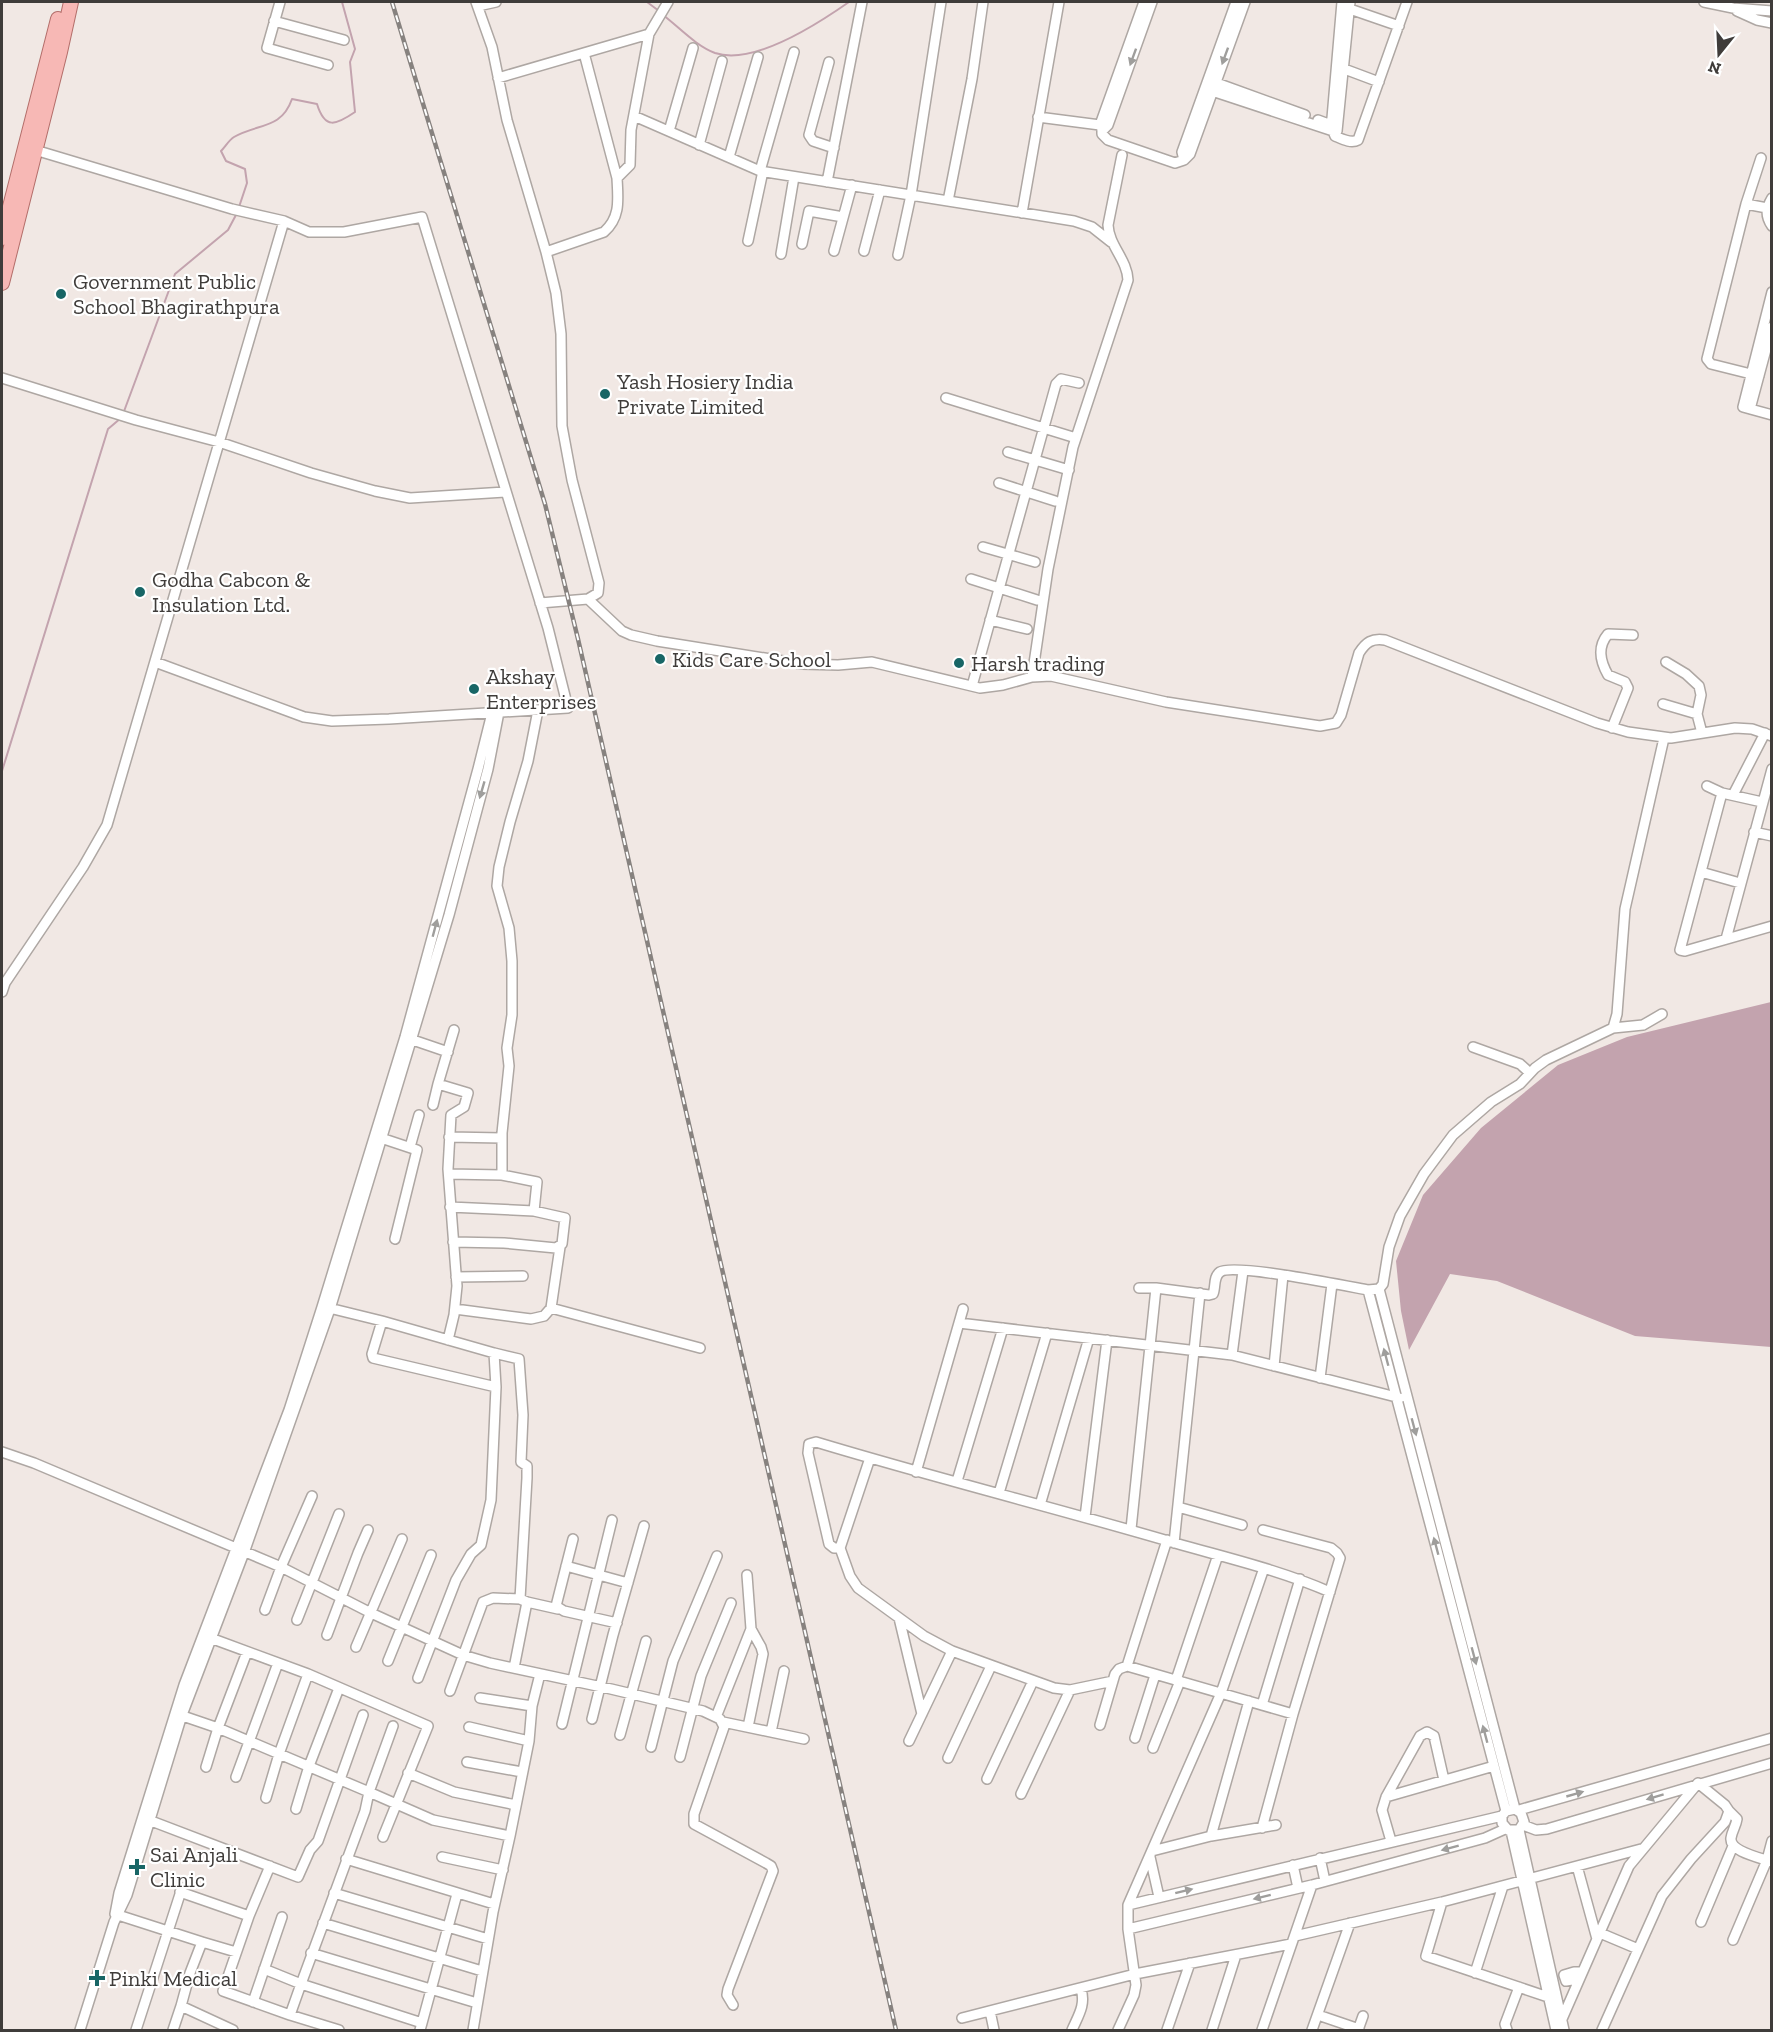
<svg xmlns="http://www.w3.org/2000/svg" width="1773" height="2032" viewBox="0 0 1773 2032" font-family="'Zilla Slab',serif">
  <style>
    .water { fill: #c3a3ae }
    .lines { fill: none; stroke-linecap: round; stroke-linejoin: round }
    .stream { stroke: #c3a3ae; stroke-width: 2 }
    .street-casing { stroke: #aea7a3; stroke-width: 12 }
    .primary-casing { stroke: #b36e6a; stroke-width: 16 }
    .street { stroke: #fff; stroke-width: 9 }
    .primary { stroke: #f7b8b5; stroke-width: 14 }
    .rail-casing { stroke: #87827f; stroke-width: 4.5 }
    .rail { stroke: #fff; stroke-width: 2; stroke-dasharray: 7; stroke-linecap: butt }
    .oneway { fill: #9f9e9c }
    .poi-dot { fill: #186666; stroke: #fff; stroke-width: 2 }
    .labels { text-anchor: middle; stroke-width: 4.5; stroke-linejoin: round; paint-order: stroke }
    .poi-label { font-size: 22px; fill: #3f3c3a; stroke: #fff; text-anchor: start }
  </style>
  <rect width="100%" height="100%" fill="#f1e8e4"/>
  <path class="water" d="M1771,1002V1347L1635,1336L1497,1281L1450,1274L1409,1350L1401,1311L1396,1261L1423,1195L1481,1128L1558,1065L1627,1037Z"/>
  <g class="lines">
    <path class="stream" d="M647,2L659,11
      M663,15C679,27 696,46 715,53C754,66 819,23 849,2
      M239,207L247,183L245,169L226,161L221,151C225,147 229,140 234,137C258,123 281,130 292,99L317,104C325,130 336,125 355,112L350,62L355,49L342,2
      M123,414L175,274L228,230L237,213
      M2,771L108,429L121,418"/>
    <g class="street-casing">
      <path id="street" d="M280,2L267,48L328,65
        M476,2L492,47L507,120L546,252L556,293L561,334L562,426L572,480L599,583L598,593L588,599L540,603
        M1144,2L1101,122L1102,131L1108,125L1152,2
        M1236,2L1182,152L1184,160L1190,154L1245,2
        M1704,2L1733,8L1772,11
        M478,6L496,2
        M1344,7L1399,26
        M1737,11L1757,20L1772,23
        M274,21L344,40
        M584,53L617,178
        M829,62L809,135L813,141L834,148
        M1339,67L1379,82
        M498,78L649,34L668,2
        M1211,81L1305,115
        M1209,90L1330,130L1337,131L1350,2
        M634,116L760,171L1074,221L1092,227L1111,242
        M1038,117L1100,125
        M1318,120L1326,123L1331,122L1332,118L1342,2
        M669,131L693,48
        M1102,131V134L1108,140L1175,163L1184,160
        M1333,131L1335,136C1342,139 1351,144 1358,140L1407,2
        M699,145L722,61
        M35,150L232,209L284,221L309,232H344L422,217L548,628L568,708L389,719L332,721L304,717L155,662
        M729,157L758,57
        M760,171L794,52
        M827,182L862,2
        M1772,198C1766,208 1765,216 1772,226
        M948,201L972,79L983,2
        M1746,204L1761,158
        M1022,213L1059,2
        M748,241L763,171
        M802,244L809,211L843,217
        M834,251L852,185
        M864,251L880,190
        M546,252L604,232C621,217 618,199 617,178L630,165L631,130L649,34
        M781,254L794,177
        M898,255L911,195L941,2
        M1772,292L1743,407L1772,415
        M1759,376L1711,364L1707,359L1746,204L1767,208
        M2,378L136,420L219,442L311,473L375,491L410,498L505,492
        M946,398L1076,438
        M1750,409L1772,327
        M1008,452L1069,470
        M999,483L1055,501
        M983,547L1035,562
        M971,579L1037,600
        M588,599L622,631L631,635L657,641L802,664L838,665L872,662L980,688L1003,685L1032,677L1051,676L1166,702L1320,726L1336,723L1341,715L1359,653C1366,642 1372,638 1385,640L1597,723L1628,732L1671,738L1735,728L1752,729L1772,736
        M990,620L1027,629
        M1666,662L1686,674L1699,686L1701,695L1697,714L1702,733
        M1032,677L1048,569L1073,447L1128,280C1127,259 1109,246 1108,225L1122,155
        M972,686L1056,384L1061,379L1079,383
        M1663,704L1697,714
        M1612,728L1628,688L1625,682L1608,675C1600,661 1597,647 1608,634L1633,635
        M1707,786L1722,793L1762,802
        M1722,793L1680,950L1685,951L1772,926
        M1733,795L1765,733
        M1754,832L1772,836
        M1701,872L1740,883
        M1726,939L1772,769
        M2,992L5,983L83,867L107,825L284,221
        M1613,1028L1643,1025L1662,1014
        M407,1038L448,1052
        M1473,1047L1520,1064L1530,1073
        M433,1105L438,1084
        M379,1134L381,1138L417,1150L395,1239
        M449,1137L502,1138
        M410,1147L419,1115
        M449,1174L502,1175V1133L509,1066L507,1048L512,1015V961L509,928L497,886L499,867L510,822L528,761L538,710
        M450,1207L534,1211
        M453,1242L504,1243L556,1248L562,1244L565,1218L534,1211L537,1182L502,1175
        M560,1247L551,1308L700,1348
        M456,1277L523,1276
        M1139,1288H1156L1209,1295L1213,1294C1216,1287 1213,1277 1220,1272C1233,1263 1346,1286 1368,1290L1379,1289L1383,1284L1389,1247L1400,1216L1424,1174L1453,1135L1491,1102L1520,1084L1535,1068L1546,1060L1613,1028L1617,1014L1625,909L1664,738
        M1379,1289L1515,1809
        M1368,1290L1506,1811L1502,1816V1823L1508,1830H1519L1524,1822L1521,1813L1515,1809L1506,1811
        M325,1307L382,1321L494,1353
        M455,1309L531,1319L544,1316L551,1308
        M382,1321L372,1354L373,1358L496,1387
        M959,1323L1232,1355L1400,1398
        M448,1340L454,1315L457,1286L448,1169L451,1115L464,1107L468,1093L438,1084L454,1030
        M1232,1355L1243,1271
        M1274,1366L1283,1275
        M1320,1378L1332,1284
        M2,1452L34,1463L281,1567L371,1613L463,1655L490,1663L611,1689L703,1711L720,1719L724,1727L694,1814V1824L766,1863L771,1866L773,1871L728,1989L727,1995L733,2005
        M870,1458L840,1548H834L829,1544L808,1453L809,1444L816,1442C935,1478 1056,1508 1175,1543C1227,1558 1280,1570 1330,1592
        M916,1472L963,1309
        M957,1481L1003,1328
        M999,1493L1047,1333
        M1040,1505L1089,1338
        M1178,1507L1242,1525
        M1085,1517L1107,1340
        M1131,1529L1156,1288
        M573,1539L556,1606L564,1611L617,1623
        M1167,1540L1127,1666L1293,1714
        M1174,1543L1200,1293
        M840,1548L850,1576L858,1588L924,1636L952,1651L1054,1688L1070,1690L1113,1681
        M566,1566L628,1583
        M747,1575L751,1629L761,1647L763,1654L748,1727
        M527,1602L558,1609
        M265,1610L281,1567L312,1496
        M899,1618L922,1714
        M297,1620L339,1514
        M327,1635L358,1553L368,1530
        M205,1636L308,1674L428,1726L383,1837
        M356,1647L402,1539
        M388,1661L431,1555
        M418,1678L456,1580L471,1554L481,1545L491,1500L496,1387L494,1353L519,1359L523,1415L521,1462L527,1466V1478L520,1599L527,1602L514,1668
        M1176,1680L1218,1555
        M450,1691L483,1602L493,1598L520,1599
        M1262,1705L1300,1579
        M532,1706L540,1674
        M177,1714L218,1728L369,1792L365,1811L301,1984L422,2023L420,2030
        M716,1717L751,1629
        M592,1719L613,1635L644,1526
        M723,1722L804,1739
        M562,1724L612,1520
        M1100,1725L1115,1674L1119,1669L1127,1666
        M393,1726L369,1792L433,1820L510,1836
        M469,1727L529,1741L532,1706L480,1698
        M771,1732L784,1671
        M620,1735L646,1641
        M1135,1738L1155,1675
        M909,1741L952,1651
        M651,1747L673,1661L717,1556
        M1153,1748L1180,1681
        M680,1757L701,1676L731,1603
        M948,1758L991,1666
        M467,1762L522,1772
        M206,1767L218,1728L247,1652
        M408,1773L454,1792L516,1805
        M236,1777L278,1663
        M987,1779L1033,1681
        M1021,1794L1070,1690
        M1386,1797L1420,1736L1427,1732L1434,1736L1444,1780
        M266,1798L279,1754L308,1674
        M296,1809L309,1766L339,1688
        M1519,1810L1772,1738
        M1729,1811L1737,1819C1736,1826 1732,1831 1731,1838C1729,1852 1762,1858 1772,1862
        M146,1819L298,1877L310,1850L318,1841L363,1715
        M1523,1825L1536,1830L1547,1829L1772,1763
        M1262,1828L1293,1714L1340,1558L1337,1553L1331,1548L1263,1530
        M1519,1830L1564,2030
        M1511,1831L1556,2030
        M1211,1836L1249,1701
        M1391,1841L1382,1810L1386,1797L1494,1766
        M1152,1851L1211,1836L1276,1825
        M442,1857L503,1870
        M1150,1857L1159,1897
        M1320,1858L1325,1881
        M346,1859L494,1904
        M1293,1865L1298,1888
        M1577,1866L1597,1939
        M180,1892L249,1916
        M334,1893L488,1939
        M1442,1902L1426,1956L1548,1997
        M1128,1905L1502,1816
        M115,1914L119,1893L184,1685L289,1410L322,1307L405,1037L478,769L492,713
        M118,1915L202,1942L190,1973L181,2006L233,2030
        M1701,1922L1733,1846
        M323,1923L482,1971
        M1128,1929L1312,1885L1485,1838L1505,1829
        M1600,1933L1638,1949
        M1295,1936L1442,1902L1641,1849
        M1733,1940L1767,1860L1772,1841
        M202,1942L236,1952
        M311,1953L477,2003
        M264,1969L301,1984L290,2015L223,1991L249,1916L270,1866
        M1475,1973L1503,1886
        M1571,1974L1572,1980L1566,1981L1564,1975L1574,1972H1582
        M253,2002L282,1917
        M990,2011L994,2030
        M290,2015L339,2030
        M1318,2015L1359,2029
        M962,2018L1135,1974L1291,1944
        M1562,2019L1629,1866L1698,1783L1725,1805L1729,1811L1725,1822L1691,1859L1662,1896L1602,2030
        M422,2023L457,1894
        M80,2030L114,1922L127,1895L182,1715L245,1550L330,1309L449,915L488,769L499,712
        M136,2030L182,1888
        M173,2030L181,2006
        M473,2030L493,1912L510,1836L529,1741
        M1072,2030C1078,2016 1086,2005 1081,1989
        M1118,2030L1134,1995L1136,1985L1128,1929V1905L1221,1693L1264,1568
        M1167,2030L1190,1963
        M1212,2030L1236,1955
        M1262,2030L1312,1885
        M1312,2030L1350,1923
        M1358,2030L1363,2016
        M1507,2030L1505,2024L1519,1987"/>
    </g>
    <g class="primary-casing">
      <path id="primary" d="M2,238L58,19
        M2,283L60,52L71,2"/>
    </g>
    <use href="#street" class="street"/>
    <use href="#primary" class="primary"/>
    <g class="rail-casing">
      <path id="rail" d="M392,2L545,504L578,639L896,2030"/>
    </g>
    <use href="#rail" class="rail"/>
  </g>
  <defs><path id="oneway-solid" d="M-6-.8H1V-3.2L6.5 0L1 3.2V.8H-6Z" transform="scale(1.5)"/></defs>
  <g class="oneway">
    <use href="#oneway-solid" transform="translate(1225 56) rotate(110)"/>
    <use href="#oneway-solid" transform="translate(1133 57) rotate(110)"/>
    <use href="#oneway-solid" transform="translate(482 790) rotate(106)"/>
    <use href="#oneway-solid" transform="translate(435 928) rotate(-75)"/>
    <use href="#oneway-solid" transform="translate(1386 1357) rotate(-105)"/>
    <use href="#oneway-solid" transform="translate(1414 1427) rotate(75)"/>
    <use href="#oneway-solid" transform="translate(1436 1546) rotate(-105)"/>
    <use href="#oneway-solid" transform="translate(1474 1656) rotate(75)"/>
    <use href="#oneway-solid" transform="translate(1485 1734) rotate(-105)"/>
    <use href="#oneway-solid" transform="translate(1575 1794) rotate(-16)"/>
    <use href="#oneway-solid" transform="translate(1655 1797) rotate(163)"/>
    <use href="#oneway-solid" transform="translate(1450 1848) rotate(165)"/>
    <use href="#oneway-solid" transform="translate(1184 1891) rotate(-14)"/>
    <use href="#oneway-solid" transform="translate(1262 1897) rotate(166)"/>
  </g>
  <g class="poi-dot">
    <circle cx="61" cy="294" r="6"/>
    <circle cx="605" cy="394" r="6"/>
    <circle cx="140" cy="592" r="6"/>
    <circle cx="660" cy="659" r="6"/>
    <circle cx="959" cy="663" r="6"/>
    <circle cx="474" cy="689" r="6"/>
    <path d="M134 1858h6v6h6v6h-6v6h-6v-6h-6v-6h6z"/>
    <path d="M94 1969h6v6h6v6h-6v6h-6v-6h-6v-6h6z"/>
  </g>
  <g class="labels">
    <g class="poi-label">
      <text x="73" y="289">Government Public<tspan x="73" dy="25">School Bhagirathpura</tspan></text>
      <text x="617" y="389">Yash Hosiery India<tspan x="617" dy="25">Private Limited</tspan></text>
      <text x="152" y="587">Godha Cabcon &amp;<tspan x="152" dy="25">Insulation Ltd.</tspan></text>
      <text x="672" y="667">Kids Care School</text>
      <text x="971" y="671">Harsh trading</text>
      <text x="486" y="684">Akshay<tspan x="486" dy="25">Enterprises</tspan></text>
      <text x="150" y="1862">Sai Anjali<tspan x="150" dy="25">Clinic</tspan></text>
      <text x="109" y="1986">Pinki Medical</text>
    </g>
  </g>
  <rect width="1773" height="2032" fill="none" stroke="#3f3c3a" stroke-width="6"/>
  <g transform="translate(1719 54) rotate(198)" stroke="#ffffff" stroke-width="4.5" paint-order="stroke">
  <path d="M0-4.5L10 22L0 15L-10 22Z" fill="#3f3c3a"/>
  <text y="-9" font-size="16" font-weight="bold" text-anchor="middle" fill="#3f3c3a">N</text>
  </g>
</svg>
